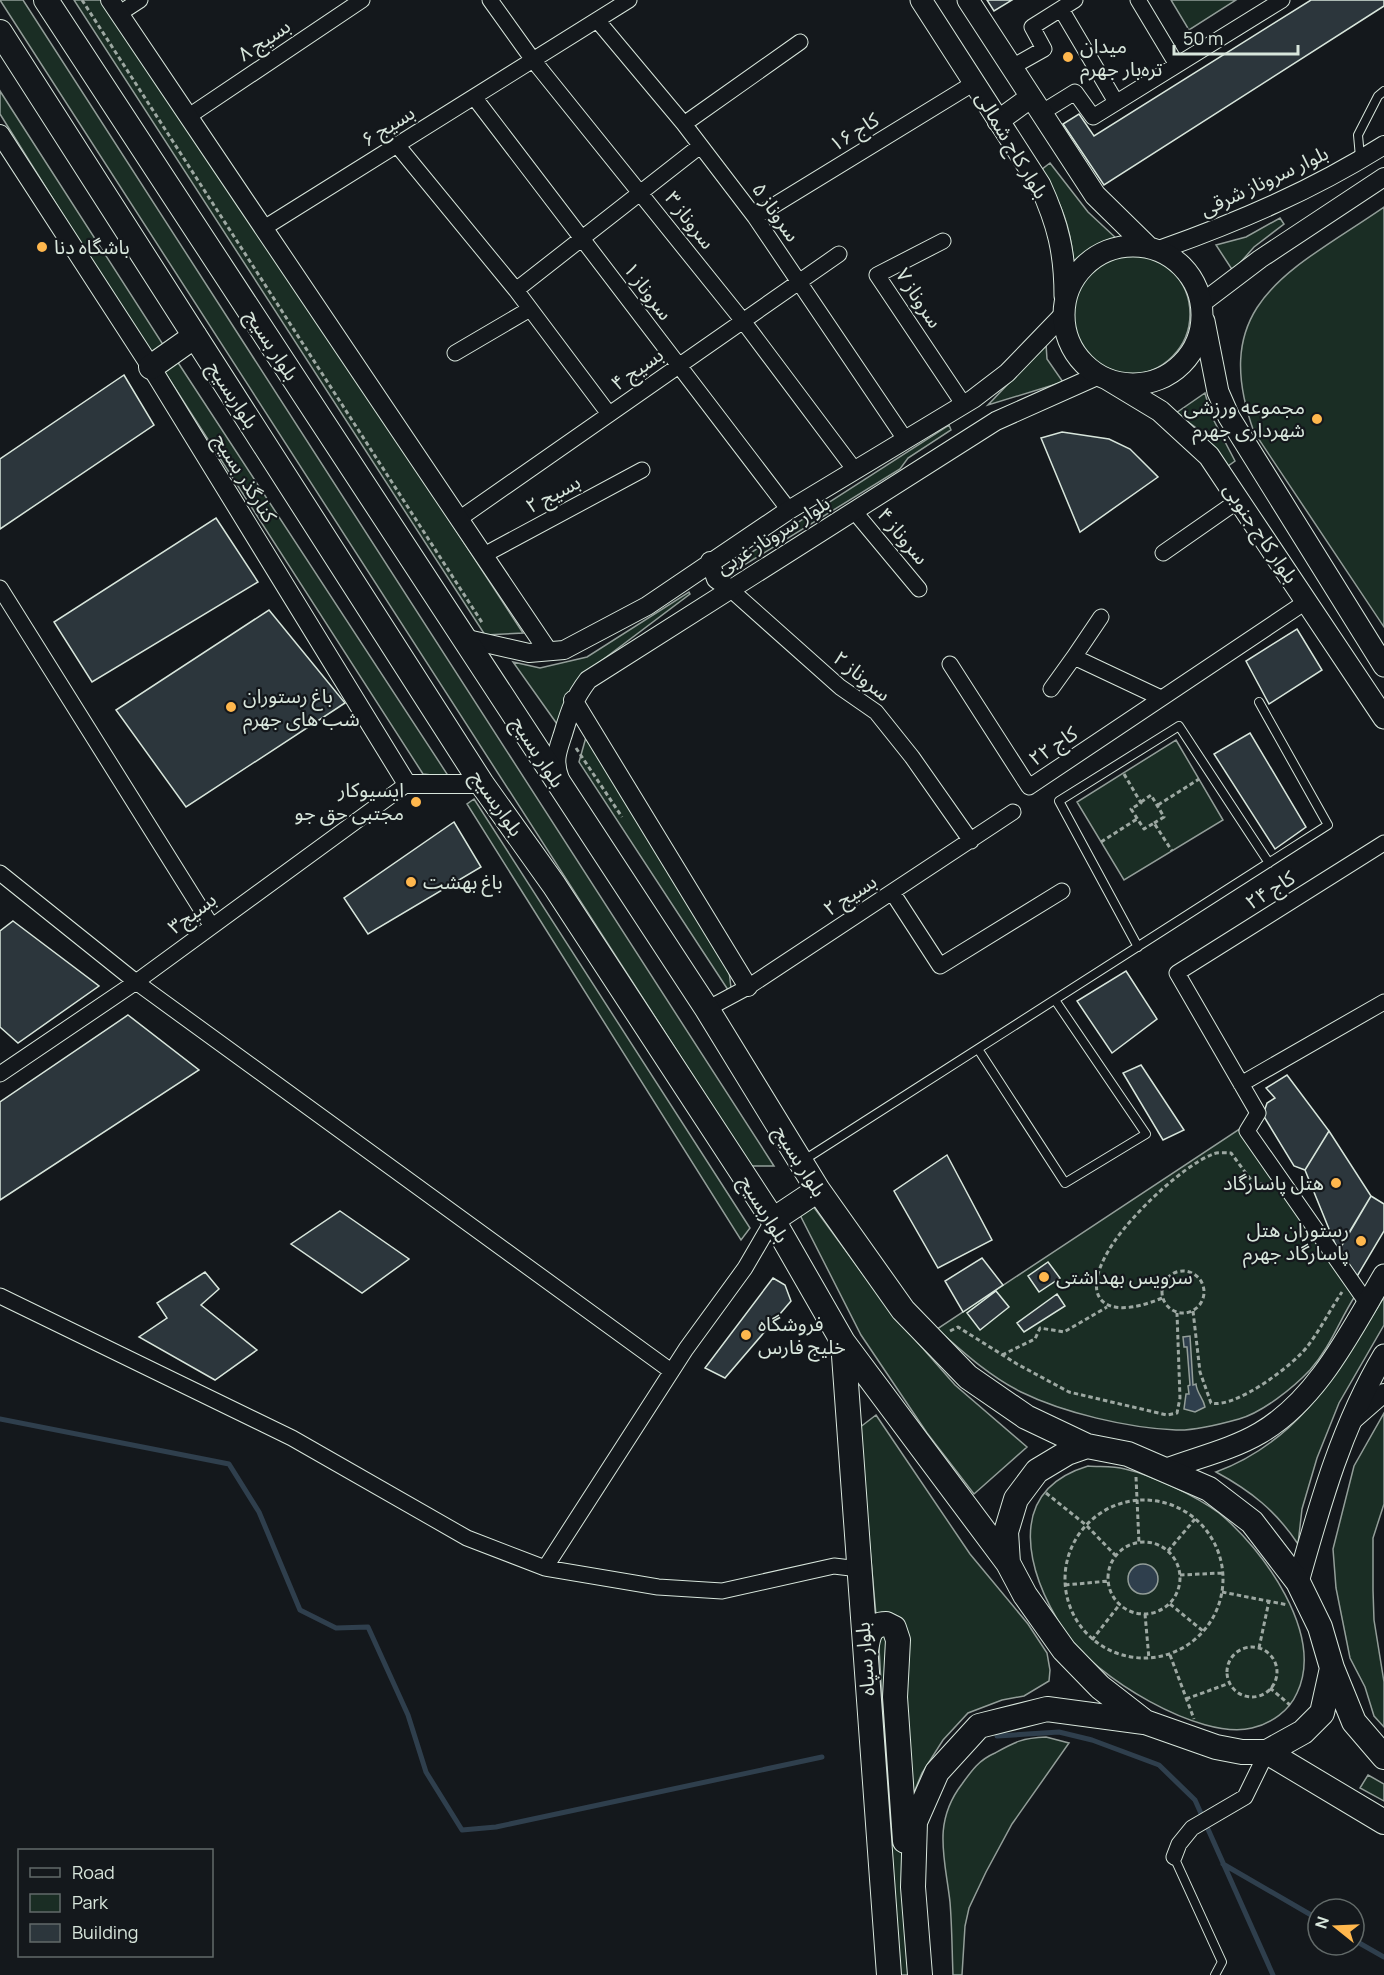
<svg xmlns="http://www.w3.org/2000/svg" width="1384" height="1975" viewBox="0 0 1384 1975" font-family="Manrope,'Noto Sans Arabic',sans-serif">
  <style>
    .green { fill: #1a2d24; stroke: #939e99; stroke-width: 1.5 }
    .water { fill: #2f3f4d; stroke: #939e99; stroke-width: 1.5 }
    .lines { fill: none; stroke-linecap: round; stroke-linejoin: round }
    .stream { stroke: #2f3f4d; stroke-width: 5 }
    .building { fill: #2c363c; stroke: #d8e6dc; stroke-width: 1.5 }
    .service-casing { stroke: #d8e6dc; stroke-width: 10 }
    .minor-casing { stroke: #d8e6dc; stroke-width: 17 }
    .tertiary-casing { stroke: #d8e6dc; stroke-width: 20 }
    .secondary-casing { stroke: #d8e6dc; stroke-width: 23 }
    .primary-casing { stroke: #d8e6dc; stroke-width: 26 }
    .path { stroke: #9da8a2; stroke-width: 3; stroke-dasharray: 4.5 3; stroke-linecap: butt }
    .service { stroke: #14181c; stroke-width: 8 }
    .minor { stroke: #14181c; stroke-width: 15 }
    .tertiary { stroke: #14181c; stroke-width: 18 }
    .secondary { stroke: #14181c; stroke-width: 21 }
    .primary { stroke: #14181c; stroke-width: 24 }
    .poi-dot { fill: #ffb74d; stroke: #14181c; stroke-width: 2 }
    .labels { text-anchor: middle; stroke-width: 4.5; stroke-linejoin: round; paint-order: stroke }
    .street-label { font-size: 20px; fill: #d8e6dc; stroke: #14181c }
    .poi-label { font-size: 20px; fill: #d8e6dc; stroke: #14181c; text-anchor: start }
  </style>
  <rect width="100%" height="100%" fill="#14181c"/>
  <path class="green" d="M0,0H23L774,1166H751Z
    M74,0H110L523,633L485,635Z
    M1171,0H1236L1189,30Z
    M0,91L164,346L151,356L0,114Z
    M1050,163L1088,212L1117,239C1097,244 1086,248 1074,266C1071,227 1062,204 1041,170Z
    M1384,207V627L1254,432C1207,302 1291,271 1384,207Z
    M1280,218L1284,224L1254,247L1233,271L1216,245L1246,237Z
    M1070 314a60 60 0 1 1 120 0a60 60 0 1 1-120 0Z
    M1046,344L1047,359L1063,382L988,405Z
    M177,361L449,777L423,774L164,371Z
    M1205,393L1211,415L1235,461L1228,466L1195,427L1176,413Z
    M949,425L951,430L908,458L900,469L741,567L738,561Z
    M689,592L690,594L580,677L562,731L513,662L540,668L587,657Z
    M590,723L726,946L732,996L579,762Z
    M1176,740L1223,820L1124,880L1077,802Z
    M474,799L750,1228L741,1240L467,804Z
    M1241,1128L1355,1296C1339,1321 1331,1346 1310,1370C1293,1388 1263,1412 1239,1419C1221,1424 1194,1431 1176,1430C1128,1428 1064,1413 1021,1392C989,1376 963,1352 937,1329Z
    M813,1206L890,1311L955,1385L1027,1447L974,1494L927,1433L861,1335L800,1215Z
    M1384,1297V1325L1339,1403L1317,1458L1302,1509L1298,1544C1276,1511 1251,1491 1216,1472C1302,1440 1338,1370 1384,1297Z
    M1384,1413V1504L1373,1538V1590L1374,1620L1384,1682V1727L1374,1716L1365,1687L1350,1658L1336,1588L1333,1549L1354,1466Z
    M876,1415L970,1554L1028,1624L1047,1653L1050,1670L1049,1681L1024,1696L1002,1700L968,1713L943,1740L922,1773L906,1812L909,1975H898L879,1648L859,1428Z
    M1088,1466C1100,1467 1113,1466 1125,1469C1152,1475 1196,1496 1219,1513C1263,1549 1325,1634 1297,1693C1289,1711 1272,1723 1252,1728C1200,1741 1093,1676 1065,1632C1028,1575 1002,1492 1088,1466Z
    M1046,1737L1069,1743L1012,1824L986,1872L969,1908L965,1926L962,1975H953C952,1951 952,1926 950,1902C945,1858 932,1823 962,1784C972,1770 979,1760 995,1753C1015,1742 1022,1738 1046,1737Z
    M1368,1775L1384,1784V1801L1360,1788Z"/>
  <path class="water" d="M1190,1336L1193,1385L1196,1384C1197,1394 1203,1397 1205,1407L1195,1412L1184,1409L1186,1394H1189L1188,1386L1190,1385L1187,1347H1184L1183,1337Z
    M1128 1579a15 15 0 1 1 30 0a15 15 0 1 1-30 0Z"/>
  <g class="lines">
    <path class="stream" d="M0,1419L229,1464L259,1512L300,1610L336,1628L368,1627L408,1715L426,1772L462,1830L496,1827L822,1757
      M997,1736L1059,1732L1092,1740L1159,1765L1195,1800L1273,1975
      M1223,1864L1318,1919
      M1354,1940L1384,1957"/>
  </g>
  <path class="building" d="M987,0H1012L994,11Z
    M1311,0H1384V6L1104,185L1063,124L1079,114L1094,136Z
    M124,375L154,425L0,529V459Z
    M1062,432L1109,439L1130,449L1158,477L1080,532L1041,438Z
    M216,518L258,582L92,682L54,622Z
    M269,610L345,703L186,807L116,710Z
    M1297,629L1322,670L1269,704L1246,661Z
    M1250,733L1306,827L1275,849L1214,754Z
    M454,822L481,867L368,934L344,898Z
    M13,921L99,986L18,1043L0,1027V931Z
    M1126,971L1157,1019L1112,1053L1077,1001Z
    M128,1015L199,1070L0,1200V1102Z
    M1141,1065L1184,1130L1163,1140L1123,1073Z
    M1287,1075L1329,1131L1305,1170L1294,1166L1263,1115L1267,1103L1275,1098L1266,1088Z
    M1329,1131L1371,1196L1338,1251L1305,1170Z
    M947,1155L992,1240L938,1268L894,1191Z
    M1371,1196L1384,1204V1231L1356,1278L1338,1252Z
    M340,1211L409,1259L362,1293L291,1244Z
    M982,1258L1003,1285L963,1312L945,1281Z
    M1048,1262L1060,1278L1039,1292L1028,1276Z
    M205,1272L219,1289L201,1305L257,1350L215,1380L139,1337L167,1318L157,1303Z
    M773,1278L785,1285L791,1301L725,1378L705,1368Z
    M996,1291L1009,1307L980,1330L967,1313Z
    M1057,1294L1065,1306L1024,1332L1017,1323Z"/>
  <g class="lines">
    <g class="service-casing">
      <path id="service" d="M1360,157L1358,135L1378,96L1384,91
        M1138,947L1059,801L1179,726L1269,863
        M978,1049L1065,1183L1146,1134L1055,1000
        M804,1160L1328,825L1259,702
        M1174,1857L1222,1962L1215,1975"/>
    </g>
    <g class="minor-casing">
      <path id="minor" d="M490,0L533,60L743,321L854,469
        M1138,0L1177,65
        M1061,9L1116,102
        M120,13L140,0
        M597,20L684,124L755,217L905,439
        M1012,67L1044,49L1032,27L1075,0
        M474,97L789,510
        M1041,113L1075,92L1093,117L1282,0
        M189,116L362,0
        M684,124L800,42
        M397,145L516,290L609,414
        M755,217L974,83
        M264,228L629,0
        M943,241L877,275L964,405
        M516,290L700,146
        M455,353L530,309
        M854,511L919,589
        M459,519L839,254
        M1163,553L1239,500
        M484,555L642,470
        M0,588L211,925
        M730,589L840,687L876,712L912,757L971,841
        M1074,657L1101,617
        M950,664L1029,787L1307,601
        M1051,689L1074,657L1161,698
        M0,873L136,982L671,1371
        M892,892L940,966L1062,891
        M707,1009L748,987L1013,812
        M0,1074L136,982L407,784
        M1241,1084L1384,1002
        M0,1296L292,1438L467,1538L545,1568L658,1587L722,1591L834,1566L859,1569
        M1367,1303L1247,1131L1258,1113L1177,973L1384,843
        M545,1568L686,1349L745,1268L773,1220
        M1174,1857L1179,1844L1192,1828L1245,1797L1267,1752"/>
    </g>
    <g class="tertiary-casing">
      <path id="tertiary" d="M110,0L548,651
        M0,134L151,367L407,784H482
        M1159,250C1238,222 1313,190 1384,145
        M1202,303L1260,259L1384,177
        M710,561L716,579L730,589
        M463,638L529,653L564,650L647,606L789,510L973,399L1007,373L1064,314
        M573,700L748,987
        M560,779C553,761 557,752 563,734C570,711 573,700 588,680L996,421L1099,375
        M1352,1421L1384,1393"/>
    </g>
    <g class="secondary-casing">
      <path id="secondary" d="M921,0L1040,185C1058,224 1065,253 1065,296
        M968,0L1095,195L1148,247
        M998,121L1031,97
        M1064 315a69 69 0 1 1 138 0a69 69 0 1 1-138 0Z
        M1204,321L1218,392L1229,417L1384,666
        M1107,379L1160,411L1209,456L1384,718
        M1164,1470C1195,1458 1231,1450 1260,1433C1318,1399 1350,1332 1384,1275
        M1298,1582C1320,1504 1342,1425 1384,1355"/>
    </g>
    <g class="primary-casing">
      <path id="primary" d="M46,0L707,1009L818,1190L903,1310L968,1377L1026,1417L1087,1446
        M0,32L482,784L554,885L773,1220L843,1342L1008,1563L1025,1595L1064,1650L1100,1687L1145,1722L1216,1747L1242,1752H1267L1303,1732L1322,1713L1332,1668L1320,1627L1298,1582L1252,1522L1209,1489L1128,1454L1087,1446L1067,1453L1037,1471L1016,1499L1006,1532L1008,1563
        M151,367L195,336
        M773,1220L818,1190
        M843,1342L889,1975
        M866,1651C868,1638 869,1624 886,1624L894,1628L898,1640L895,1697L905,1841
        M1332,1668L1354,1722L1384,1757
        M1267,1752L1384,1822
        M920,1975L913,1887L915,1822L937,1772L979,1726L1047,1709L1144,1722"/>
    </g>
    <path class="path" d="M82,0L483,624
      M576,748L622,817
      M1124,774L1141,803L1131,809L1144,829L1154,823L1172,851
      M1141,802L1151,795L1164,817L1154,823
      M1158,805L1199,779
      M1101,842L1137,819
      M1162 1292a21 21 0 1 1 42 0a21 21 0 1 1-42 0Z
      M1162,1298C1103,1323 1076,1298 1114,1242C1133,1214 1181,1167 1213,1154C1218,1152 1226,1153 1231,1153L1251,1180L1265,1185
      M1193,1311L1200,1372L1211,1403C1235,1409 1292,1366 1307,1347C1320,1330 1330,1310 1342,1292
      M950,1331L958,1327L1017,1364L1069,1392L1167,1415L1177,1413L1180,1398L1177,1313
      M1002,1355L1035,1339L1040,1328L1064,1332L1107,1307
      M1136,1477L1139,1543
      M1046,1493L1086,1525L1116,1556
      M1065 1579a79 79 0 1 1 158 0a79 79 0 1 1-158 0Z
      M1108 1578a36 36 0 1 1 72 0a36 36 0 1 1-72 0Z
      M1168,1551L1195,1519
      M1180,1575L1222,1573
      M1065,1585L1109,1581
      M1222,1592L1288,1605
      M1170,1604L1203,1631
      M1145,1614L1149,1659
      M1092,1640L1120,1604
      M1227 1672a25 25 0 1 1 50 0a25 25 0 1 1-50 0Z
      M1259,1648L1269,1601
      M1170,1655L1194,1719
      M1270,1688L1290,1705
      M1186,1699L1230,1683"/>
    <use href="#service" class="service"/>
    <use href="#minor" class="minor"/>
    <use href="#tertiary" class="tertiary"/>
    <use href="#secondary" class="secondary"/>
    <use href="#primary" class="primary"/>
  </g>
  <g class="poi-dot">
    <circle cx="1068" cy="57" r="6"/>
    <circle cx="42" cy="247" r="6"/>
    <circle cx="1317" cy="419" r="6"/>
    <circle cx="231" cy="707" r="6"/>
    <circle cx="416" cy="802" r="6"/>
    <circle cx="411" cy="882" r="6"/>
    <circle cx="1336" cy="1183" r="6"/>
    <circle cx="1361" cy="1241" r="6"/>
    <circle cx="1044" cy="1277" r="6"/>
    <circle cx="746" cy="1335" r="6"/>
  </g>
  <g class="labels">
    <g class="street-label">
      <text transform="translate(264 40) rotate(-34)" y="7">بسیج ۸</text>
      <text transform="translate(388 126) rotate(-32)" y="7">بسیج ۶</text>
      <text transform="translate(854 132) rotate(-32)" y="7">کاج ۱۶</text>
      <text transform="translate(1012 145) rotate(59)" y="7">بلوار کاج شمالی</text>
      <text transform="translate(1264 181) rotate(-25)" y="7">بلوار سروناز شرقی</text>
      <text transform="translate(776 212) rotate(55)" y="7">سروناز ۵</text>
      <text transform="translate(690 220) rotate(52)" y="7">سروناز ۳</text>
      <text transform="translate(648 291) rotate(53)" y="7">سروناز ۱</text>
      <text transform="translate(919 298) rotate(57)" y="7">سروناز ۷</text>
      <text transform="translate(272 345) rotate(57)" y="7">بلوار بسیج</text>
      <text transform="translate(637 369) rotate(-35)" y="7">بسیج ۴</text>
      <text transform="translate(233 395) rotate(57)" y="7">بلواربسیج</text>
      <text transform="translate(245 478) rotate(58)" y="7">کنارگذر بسیج</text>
      <text transform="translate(553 494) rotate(-28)" y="7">بسیج ۲</text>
      <text transform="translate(1261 533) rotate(56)" y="7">بلوار کاج جنوبی</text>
      <text transform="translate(773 535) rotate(-32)" y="7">بلوار سروناز غربی</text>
      <text transform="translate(903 536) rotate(50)" y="7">سروناز ۴</text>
      <text transform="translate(862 676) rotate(39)" y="7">سروناز ۲</text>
      <text transform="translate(1053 746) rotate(-34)" y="7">کاج ۲۲</text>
      <text transform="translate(538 752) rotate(57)" y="7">بلوار بسیج</text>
      <text transform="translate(497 803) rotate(55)" y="7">بلواربسیج</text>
      <text transform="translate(1270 890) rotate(-32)" y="7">کاج ۲۴</text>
      <text transform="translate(850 895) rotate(-33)" y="7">بسیج ۲</text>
      <text transform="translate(192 913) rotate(-37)" y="7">بسیج۳</text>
      <text transform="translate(800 1161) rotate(58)" y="7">بلوار بسیج</text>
      <text transform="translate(764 1209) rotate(58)" y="7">بلواربسیج</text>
      <text transform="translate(865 1659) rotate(-94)" y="7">بلوار سپاه</text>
    </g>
    <g class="poi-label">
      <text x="1080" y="53">میدان<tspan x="1080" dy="23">تره‌بار جهرم</tspan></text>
      <text x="54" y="254">باشگاه دنا</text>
      <text x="1305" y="414" text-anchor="end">مجموعه ورزشی<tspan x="1305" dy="23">شهرداری جهرم</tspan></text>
      <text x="243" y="703">باغ رستوران<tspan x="243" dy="23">شب های جهرم</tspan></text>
      <text x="404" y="797" text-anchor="end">ایسیوکار<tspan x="404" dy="23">مجتبی حق جو</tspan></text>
      <text x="423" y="889">باغ بهشت</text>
      <text x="1324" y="1190" text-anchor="end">هتل پاسارگاد</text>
      <text x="1349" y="1237" text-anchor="end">رستوران هتل<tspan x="1349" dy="23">پاسارگاد جهرم</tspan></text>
      <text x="1056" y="1284">سرویس بهداشتی</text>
      <text x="758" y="1331">فروشگاه<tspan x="758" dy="23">خلیج فارس</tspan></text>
    </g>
  </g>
  <rect x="18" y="1849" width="195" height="108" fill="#14181c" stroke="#626a69" stroke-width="1.5"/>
  <rect x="30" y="1868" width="30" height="9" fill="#14181c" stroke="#626a69" stroke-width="1.5"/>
  <text x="72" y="1879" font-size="18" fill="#d8e6dc">Road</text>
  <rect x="30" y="1894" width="30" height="18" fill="#1a2d24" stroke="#626a69" stroke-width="1.5"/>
  <text x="72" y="1909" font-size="18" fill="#d8e6dc">Park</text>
  <rect x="30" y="1924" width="30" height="18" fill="#2c363c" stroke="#626a69" stroke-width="1.5"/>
  <text x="72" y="1939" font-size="18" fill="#d8e6dc">Building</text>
  <g transform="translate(1336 1927) rotate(288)"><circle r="28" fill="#14181c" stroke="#626a69" stroke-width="1.5"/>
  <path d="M0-4.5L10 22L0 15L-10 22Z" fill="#ffb74d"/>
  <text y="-9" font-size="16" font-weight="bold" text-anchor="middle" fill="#d8e6dc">N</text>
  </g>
  <path d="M1174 45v9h124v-9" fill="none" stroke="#d8e6dc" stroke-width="3"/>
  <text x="1183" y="45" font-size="18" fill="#d8e6dc" stroke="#14181c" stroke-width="4.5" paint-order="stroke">50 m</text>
</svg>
